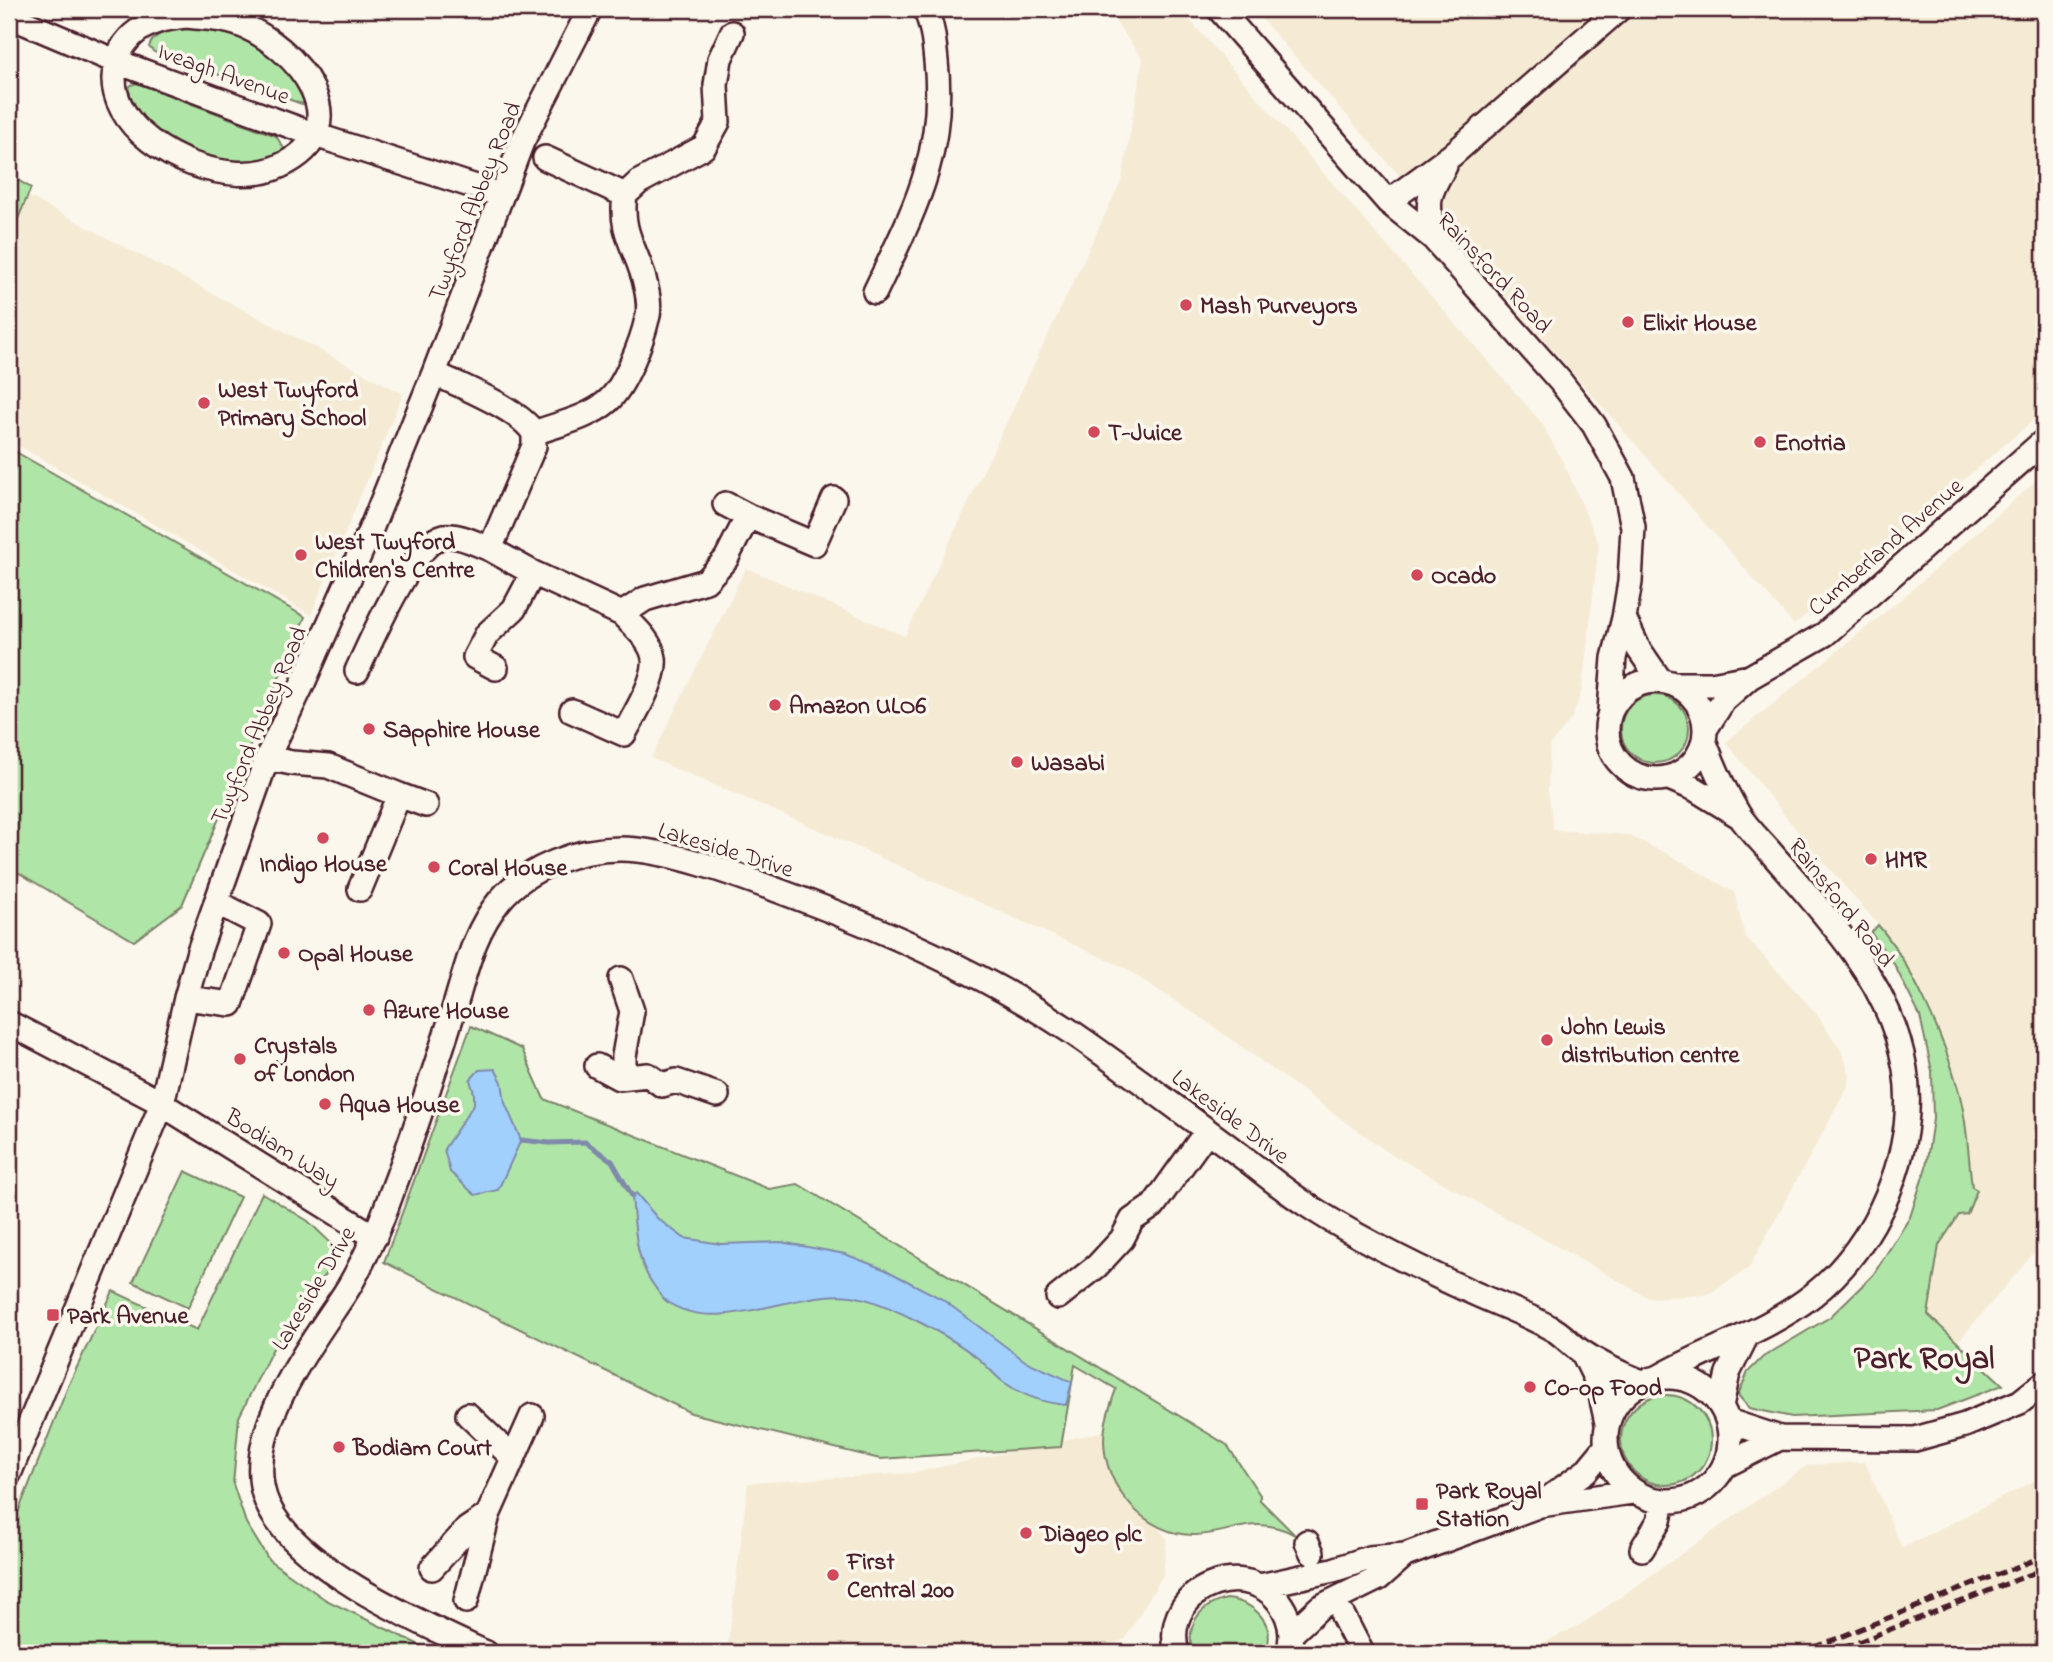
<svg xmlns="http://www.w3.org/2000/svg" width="2053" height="1662" viewBox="0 0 2053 1662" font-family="'Indie Flower',sans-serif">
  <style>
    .built { fill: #f5ebd5 }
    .green { fill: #b0e5a8; stroke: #7d826a; stroke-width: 2 }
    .water { fill: #a2d0fd; stroke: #7f89a9; stroke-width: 2 }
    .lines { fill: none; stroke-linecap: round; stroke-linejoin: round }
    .stream { stroke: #7f89a9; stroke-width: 5 }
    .minor-casing { stroke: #4a1f2b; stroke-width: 28 }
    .minor { stroke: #fbf7ec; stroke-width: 23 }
    .rail { stroke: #4a1f2b; stroke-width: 5; stroke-dasharray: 10 5; stroke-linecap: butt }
    .poi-dot { fill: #d1495b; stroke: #fbf7ec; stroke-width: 2.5 }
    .labels { text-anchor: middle; stroke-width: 7; stroke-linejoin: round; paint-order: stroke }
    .street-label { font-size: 24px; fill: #4a1f2b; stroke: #fbf7ec }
    .poi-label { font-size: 24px; font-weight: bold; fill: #4a1f2b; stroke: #fbf7ec; text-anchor: start }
    .district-label { font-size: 32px; font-weight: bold; fill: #4a1f2b; stroke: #fbf7ec }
  </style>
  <rect width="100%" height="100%" fill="#fbf7ec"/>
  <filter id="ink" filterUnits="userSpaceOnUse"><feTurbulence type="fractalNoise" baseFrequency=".0143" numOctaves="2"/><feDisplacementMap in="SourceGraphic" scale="14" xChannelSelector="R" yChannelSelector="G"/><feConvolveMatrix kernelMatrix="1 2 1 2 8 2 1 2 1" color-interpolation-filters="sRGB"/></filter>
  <g filter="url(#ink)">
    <path class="built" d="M1106,9H1180L1542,423L1567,470L1599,544L1582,690L1572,718L1550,745L1548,790L1554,830L1628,835L1670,855L1734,892L1745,936L1816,1013L1842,1052L1850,1076L1847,1088L1749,1268L1707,1295L1649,1298L1389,1153L1207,1022L1123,967L801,822L651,758L746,568L905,636L1122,179L1143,59Z
      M1253,9H2044V411L1794,625Z
      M28,196L403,394L311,615L9,440V240Z
      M2044,474V1241L1958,1342L1928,1315L1939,1245L1959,1215L1972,1187L1965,1123L1958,1086L1945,1051L1914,981L1890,938L1805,841L1726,742L1900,600Z
      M1105,1431L1117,1473L1167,1539L1163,1575L1125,1639L1092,1653H727L748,1483L913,1473Z
      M1865,1462L1902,1548L2044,1476V1653H1524L1585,1622L1807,1465Z"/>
    <path class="green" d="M200,29C235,33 270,47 293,75C298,82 302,92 306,100L302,104L154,52L149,47C154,28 184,29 200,29Z
      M137,83L276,136L285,150C280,153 276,157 271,159C265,162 256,161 250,162C201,166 144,138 128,89L131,85Z
      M9,175L31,188L9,240Z
      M9,448L305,617L182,905L134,941L9,867Z
      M1621 729a34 34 0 1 1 68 0a34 34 0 1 1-68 0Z
      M1878,925C1910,961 1944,1038 1957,1085C1967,1117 1968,1153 1972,1187L1977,1190L1967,1214L1959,1215L1939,1245L1928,1315L2003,1385L1937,1410L1792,1417L1749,1408L1738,1395L1748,1372L1763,1357L1830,1317L1873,1275L1910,1217L1926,1167L1933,1119L1932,1071L1920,1016L1894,964L1871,933Z
      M471,1026L522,1049L544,1099L769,1189L798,1184L1227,1445L1260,1495V1500L1295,1535C1254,1513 1233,1534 1195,1535C1146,1536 1104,1488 1104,1440C1104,1422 1110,1406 1116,1389L1075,1365L1061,1447L880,1459L691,1413L384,1262Z
      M185,1171L240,1197L188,1308L133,1282Z
      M262,1193L308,1221L334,1246L330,1268L272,1350L239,1417L233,1484L246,1523L269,1560L326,1600L436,1653H66L9,1640V1535L69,1384L113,1291L197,1330Z
      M1621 1440a45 45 0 1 1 90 0a45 45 0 1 1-90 0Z
      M1227,1599C1254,1602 1278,1624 1265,1653H1193C1185,1625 1199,1605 1227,1599Z"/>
    <path class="water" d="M495,1069L502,1082L505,1103L521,1140L498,1190L475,1195L450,1172L444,1149L474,1104V1093L470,1080L479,1070Z
      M636,1193L658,1219L684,1238L721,1244L781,1242L845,1254L886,1270L942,1299L1025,1361L1072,1382L1066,1405C1044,1403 1021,1395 1002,1381C993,1374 985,1363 975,1356C949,1336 883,1300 851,1296C794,1289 720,1336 669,1303C663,1300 659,1293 655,1287C635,1261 635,1229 632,1196Z"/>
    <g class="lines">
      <path class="stream" d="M521,1140L549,1143L585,1142L612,1161L632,1196"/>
      <g class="minor-casing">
        <path id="minor" d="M1219,9L1388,202L1433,238L1560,381L1594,425L1623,478L1633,527L1630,582L1624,618L1614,658L1610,710
          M9,16L115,61L315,135L501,195
          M186,16C203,18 222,18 238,24C297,45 363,128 280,166C231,189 147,156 122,109C105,77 116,39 150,24C161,19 173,18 186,16Z
          M545,158L625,195
          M1388,202L1452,155L1619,9
          M1433,238C1428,202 1425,199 1445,166
          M875,292C913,212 946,154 936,61C934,42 933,26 925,9
          M434,373C462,387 518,408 534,433C558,424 589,418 608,401C625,386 642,341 647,319C650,311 648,296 646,287C639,251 619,235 625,195L639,182L704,147L718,122L716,85L720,59L732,33
          M534,433V446L490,549L533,573L622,614
          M725,504L748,516
          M1624,618L1638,648L1660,680
          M496,668L475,657L487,634L514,609L533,573
          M357,671C370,643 413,542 444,536C459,534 477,544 490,549
          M1607 730a49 49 0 1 1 98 0a49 49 0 1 1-98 0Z
          M1677,684H1711L1750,677
          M572,711L624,734C634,715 657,679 654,658C651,640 633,626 622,614L645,599L706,581L726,559L748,516L814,544L834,499
          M1706,728L1723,701L1750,677L1825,634L2044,441
          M267,758L292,763L328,766L399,795L360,889
          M1669,778L1695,789L1739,816
          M399,795L426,805
          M621,979L632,1011L624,1056V1077
          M186,998L231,1004L259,924L216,902
          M9,1023L152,1098L375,1237
          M597,1066L619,1078L648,1075L662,1085L676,1081L717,1095
          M1058,1297L1097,1266L1122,1239L1132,1220L1153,1206L1207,1131
          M1583,1353L1599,1386L1607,1423
          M1606 1439a62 62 0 1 1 124 0a62 62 0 1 1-124 0Z
          M1659,1377C1709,1348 1766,1332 1813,1295C1877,1245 1918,1150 1905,1069C1898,1026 1879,988 1854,953C1830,919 1801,887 1773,855C1762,842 1748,829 1739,815C1725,792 1714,767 1705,743
          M1721,1406L1728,1373L1746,1337
          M468,1415L513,1458
          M1728,1421L1780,1438L1915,1439L1965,1425L2020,1402L2044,1383
          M1726,1465L1780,1438
          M9,1474L162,1104L186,998L199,951L267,758L303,683L373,524L434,373L522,142L590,9
          M1542,1503L1586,1471L1605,1448
          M1307,1542L1312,1553
          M1642,1549L1659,1521L1663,1502
          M432,1568L467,1529L488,1515L532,1416
          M1260,1586L1333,1570L1369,1558L1405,1555L1540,1505L1632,1492
          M466,1601L488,1515
          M1343,1616L1362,1653
          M1291,1634L1320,1607L1379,1578L1405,1555
          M486,1653C423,1624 298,1570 268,1505C237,1439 311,1345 345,1293C355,1278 363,1260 371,1244C381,1224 388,1202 396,1181C417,1126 435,1069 453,1012C466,971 472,934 500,900C528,867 578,849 620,849C668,849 737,875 782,892C882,929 984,973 1073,1033C1131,1073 1187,1116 1244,1158C1265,1174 1285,1191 1307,1205C1357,1238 1410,1264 1465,1289C1494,1303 1528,1314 1556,1331C1565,1337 1573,1346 1582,1352C1601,1365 1621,1374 1642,1382
          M1177,1653C1158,1584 1259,1550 1287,1616C1292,1628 1292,1641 1288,1653"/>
      </g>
      <use href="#minor" class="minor"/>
      <path class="rail" d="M1800,1653L2044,1556
        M1830,1653L2044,1569"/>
    </g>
  </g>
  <g class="poi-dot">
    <circle cx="1186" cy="305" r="7"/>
    <circle cx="1628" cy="322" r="7"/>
    <circle cx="204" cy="403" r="7"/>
    <circle cx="1094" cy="432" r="7"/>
    <circle cx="1760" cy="442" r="7"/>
    <circle cx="301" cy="555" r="7"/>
    <circle cx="1417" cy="575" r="7"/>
    <circle cx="775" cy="705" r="7"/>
    <circle cx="369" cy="729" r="7"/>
    <circle cx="1017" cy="762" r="7"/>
    <circle cx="323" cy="838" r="7"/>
    <circle cx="1871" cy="859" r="7"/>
    <circle cx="434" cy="867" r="7"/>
    <circle cx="284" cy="953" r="7"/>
    <circle cx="369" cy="1010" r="7"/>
    <circle cx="1547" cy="1040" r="7"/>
    <circle cx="240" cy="1059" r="7"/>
    <circle cx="325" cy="1104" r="7"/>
    <rect x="46" y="1308" width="14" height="14" rx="3.5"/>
    <circle cx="1530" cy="1387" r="7"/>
    <circle cx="339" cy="1447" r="7"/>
    <rect x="1415" y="1497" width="14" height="14" rx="3.5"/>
    <circle cx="1026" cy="1533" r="7"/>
    <circle cx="833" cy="1575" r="7"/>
  </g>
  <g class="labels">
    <g class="street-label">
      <text transform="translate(224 73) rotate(20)" y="8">Iveagh Avenue</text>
      <text transform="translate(474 201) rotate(-68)" y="8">Twyford Abbey Road</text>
      <text transform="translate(1495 272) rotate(47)" y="8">Rainsford Road</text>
      <text transform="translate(1885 546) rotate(-41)" y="8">Cumberland Avenue</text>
      <text transform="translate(258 725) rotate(-67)" y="8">Twyford Abbey Road</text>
      <text transform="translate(726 849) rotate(17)" y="8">Lakeside Drive</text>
      <text transform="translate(1842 902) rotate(52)" y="8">Rainsford Road</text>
      <text transform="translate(1231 1116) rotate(37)" y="8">Lakeside Drive</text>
      <text transform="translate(283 1148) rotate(32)" y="8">Bodiam Way</text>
      <text transform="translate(313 1288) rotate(-59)" y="8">Lakeside Drive</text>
    </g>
    <g class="poi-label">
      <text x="1200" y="313">Mash Purveyors</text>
      <text x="1642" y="330">Elixir House</text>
      <text x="218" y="397">West Twyford<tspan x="218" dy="28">Primary School</tspan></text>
      <text x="1108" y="440">T-Juice</text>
      <text x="1774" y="450">Enotria</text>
      <text x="315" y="549">West Twyford<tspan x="315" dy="28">Children's Centre</tspan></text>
      <text x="1431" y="583">Ocado</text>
      <text x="789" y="713">Amazon ULO6</text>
      <text x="383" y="737">Sapphire House</text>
      <text x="1031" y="770">Wasabi</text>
      <text x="1885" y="867">HMR</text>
      <text x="323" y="871" text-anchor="middle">Indigo House</text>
      <text x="448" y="875">Coral House</text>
      <text x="298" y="961">Opal House</text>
      <text x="383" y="1018">Azure House</text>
      <text x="1561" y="1034">John Lewis<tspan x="1561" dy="28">distribution centre</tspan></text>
      <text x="254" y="1053">Crystals<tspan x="254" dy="28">of London</tspan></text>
      <text x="339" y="1112">Aqua House</text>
      <text x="67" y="1323">Park Avenue</text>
      <text x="1544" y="1395">Co-op Food</text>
      <text x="353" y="1455">Bodiam Court</text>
      <text x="1436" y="1498">Park Royal<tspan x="1436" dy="28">Station</tspan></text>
      <text x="1040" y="1541">Diageo plc</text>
      <text x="847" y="1569">First<tspan x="847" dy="28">Central 200</tspan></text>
    </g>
    <g class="district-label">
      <text x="1924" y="1368">Park Royal</text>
    </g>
  </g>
  <rect width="2053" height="1662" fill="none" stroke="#fbf7ec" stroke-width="35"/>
  <rect x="18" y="18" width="2018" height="1627" fill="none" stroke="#4a1f2b" stroke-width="2.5" filter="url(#ink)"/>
</svg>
